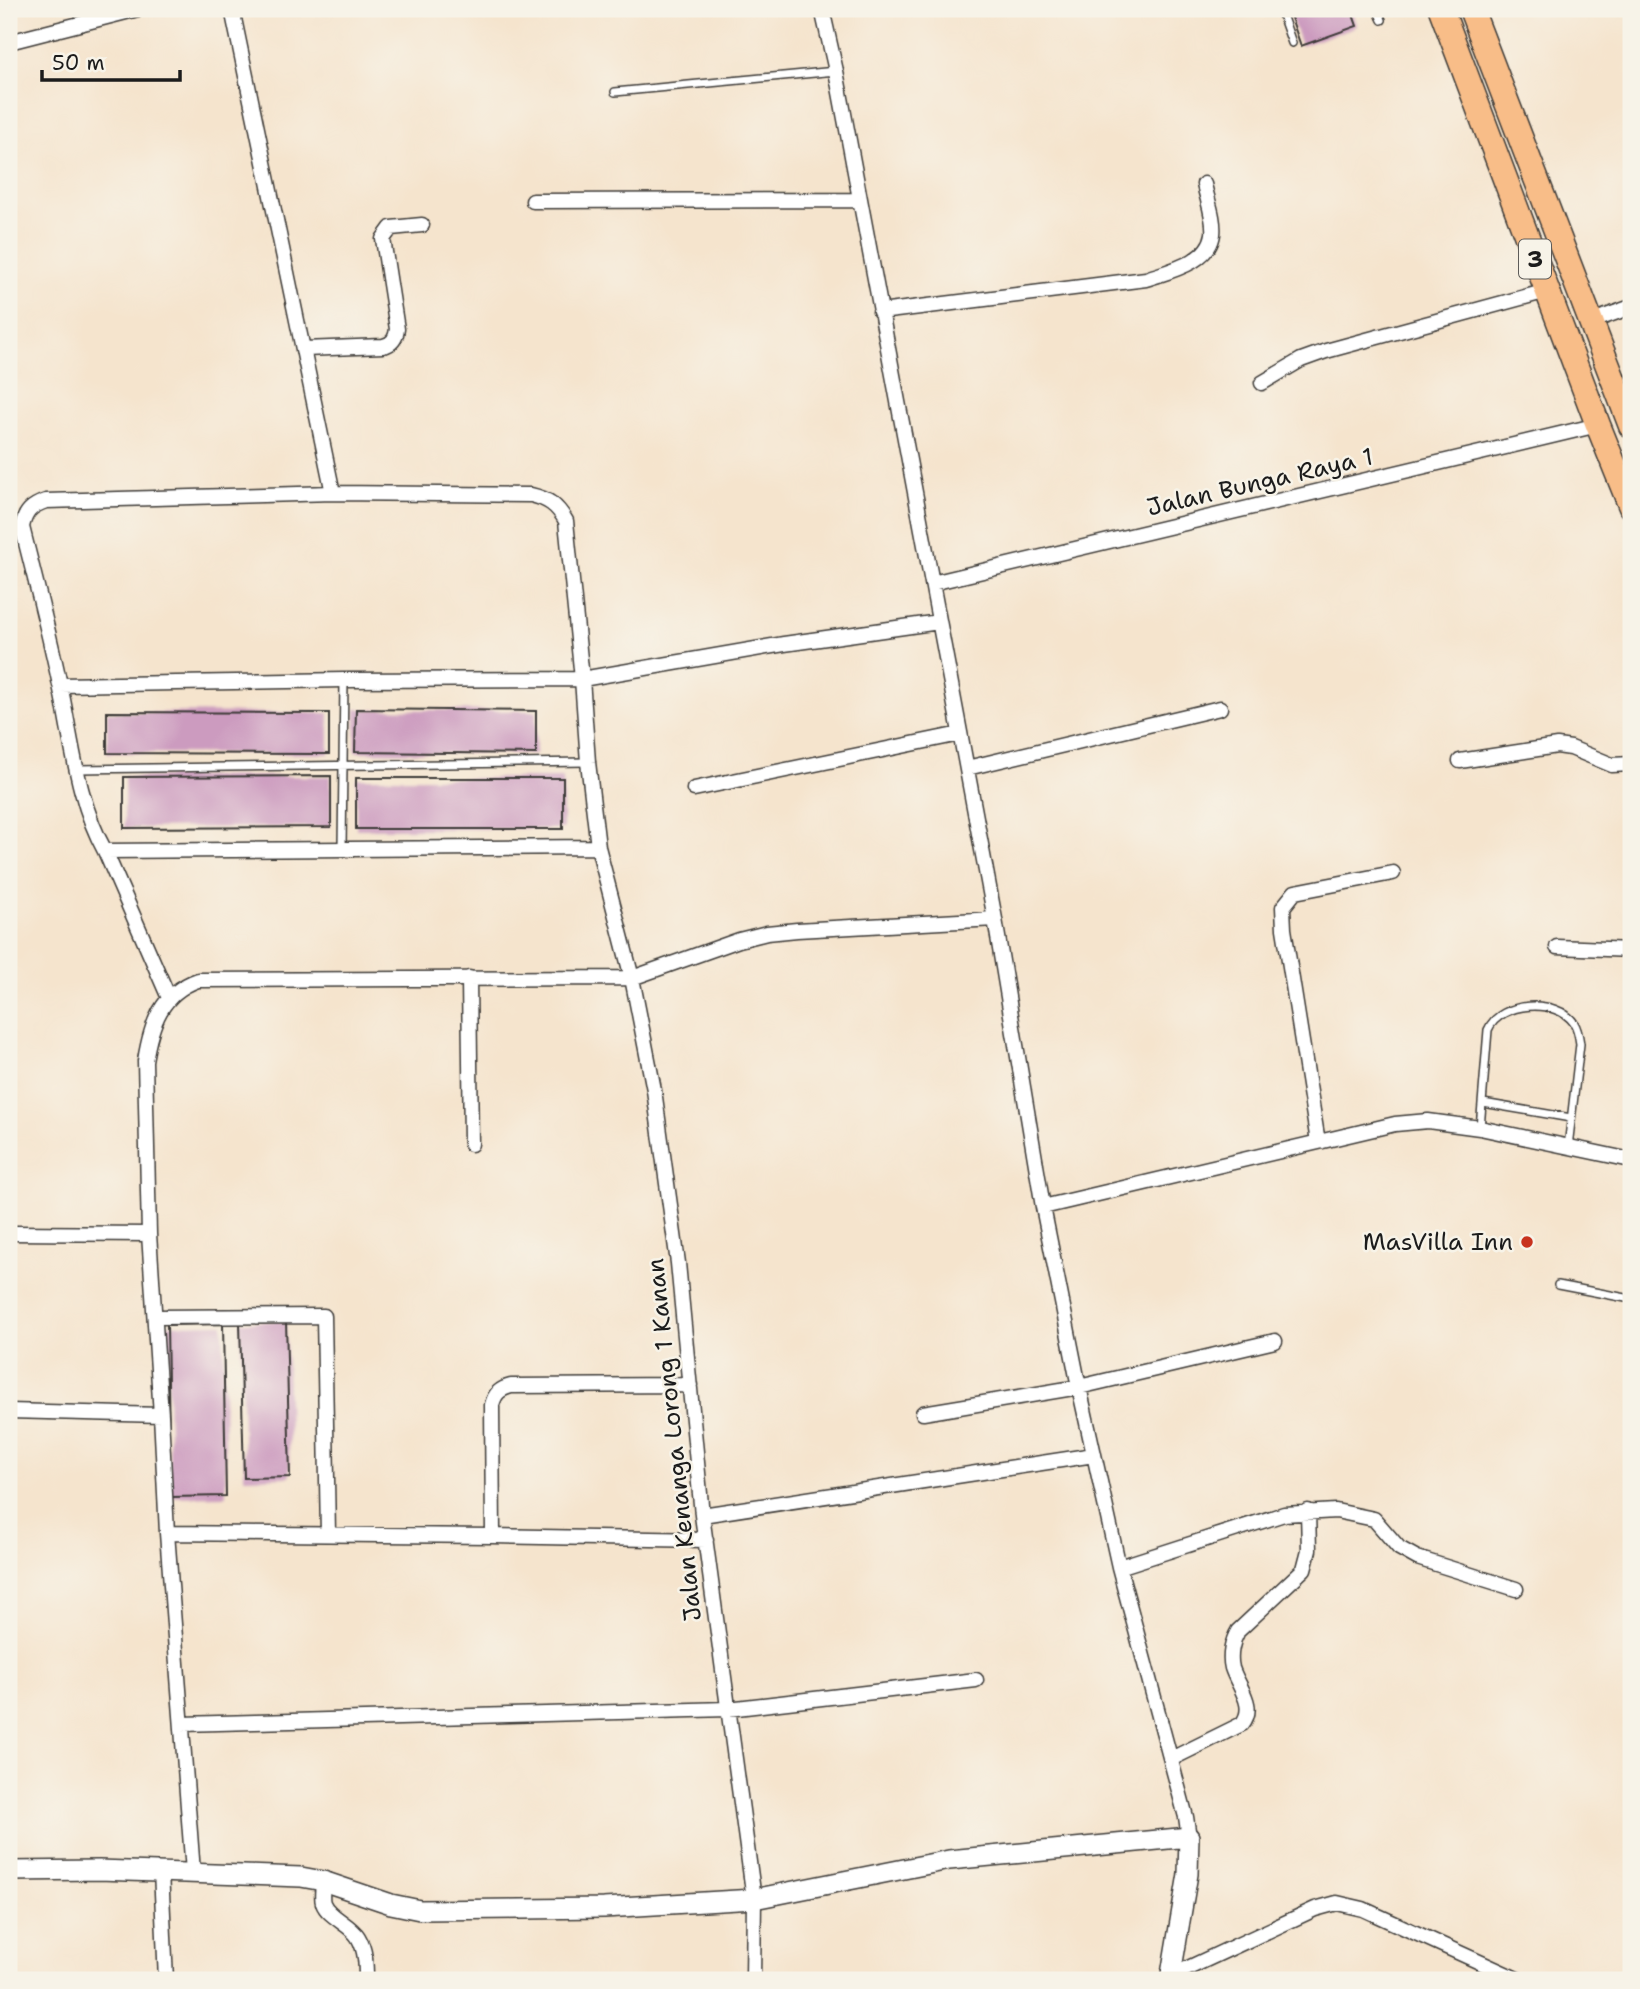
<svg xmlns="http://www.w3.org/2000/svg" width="1640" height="1989" viewBox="0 0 1640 1989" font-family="'Shantell Sans',sans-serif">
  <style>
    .building { fill: #cc9bbf }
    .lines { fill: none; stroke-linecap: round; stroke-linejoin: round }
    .service-casing { stroke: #3d3a37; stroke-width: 10 }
    .minor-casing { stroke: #3d3a37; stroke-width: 17 }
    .tertiary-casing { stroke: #3d3a37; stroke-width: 22 }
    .trunk-casing { stroke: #3d3a37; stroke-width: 27 }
    .service { stroke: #fff; stroke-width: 7 }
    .minor { stroke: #fff; stroke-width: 14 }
    .tertiary { stroke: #fff; stroke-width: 19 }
    .trunk { stroke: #f8bd88; stroke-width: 24 }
    .poi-dot { fill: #c8321e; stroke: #f7f3e8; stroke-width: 2.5 }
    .labels { text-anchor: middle; stroke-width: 5; stroke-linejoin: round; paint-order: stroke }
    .shield { fill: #f7f3e8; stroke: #5e5c59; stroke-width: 2 }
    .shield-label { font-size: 23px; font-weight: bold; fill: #1c1c1c }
    .street-label { font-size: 24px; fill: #1c1c1c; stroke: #f7f3e8 }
    .poi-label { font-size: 24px; fill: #1c1c1c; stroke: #f7f3e8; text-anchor: end }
  </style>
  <rect width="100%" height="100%" fill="#f7f3e8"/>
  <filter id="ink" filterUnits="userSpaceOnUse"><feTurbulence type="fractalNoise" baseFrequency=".0143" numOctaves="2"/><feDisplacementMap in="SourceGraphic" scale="14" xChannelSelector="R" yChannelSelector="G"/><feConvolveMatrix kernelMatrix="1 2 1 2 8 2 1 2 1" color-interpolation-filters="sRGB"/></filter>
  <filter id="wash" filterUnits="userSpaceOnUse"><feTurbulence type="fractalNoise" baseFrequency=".00686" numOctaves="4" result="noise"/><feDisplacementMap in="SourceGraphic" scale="28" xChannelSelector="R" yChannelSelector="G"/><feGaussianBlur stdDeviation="1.57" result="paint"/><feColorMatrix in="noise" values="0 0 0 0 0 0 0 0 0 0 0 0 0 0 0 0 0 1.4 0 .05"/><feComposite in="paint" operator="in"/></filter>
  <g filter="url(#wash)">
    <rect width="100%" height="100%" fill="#f5e4cd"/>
    <g id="blocks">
      <path class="building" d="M1288,9H1351L1357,26L1301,46Z
        M356,709L536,711V754L355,752Z
        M107,712L329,713V754L107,753Z
        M331,776V827L124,828V777Z
        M356,778H563V829H356Z
        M286,1321L290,1477L244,1478L240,1322Z
        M223,1324L226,1496L170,1497L167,1325Z"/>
    </g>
  </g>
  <g filter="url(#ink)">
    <use href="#blocks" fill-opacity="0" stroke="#3d3a37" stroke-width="2"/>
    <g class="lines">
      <g class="service-casing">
        <path id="service" d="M1280,9L1292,43
          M1377,9L1382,20
          M615,92L836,71
          M77,769L587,762
          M342,849L344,680
          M1483,1103L1571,1118
          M1480,1128L1488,1030C1500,1001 1557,998 1574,1023C1578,1029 1579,1037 1580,1044L1568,1147
          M1558,1285L1631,1299"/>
      </g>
      <g class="minor-casing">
        <path id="minor" d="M232,9L333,493
          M822,9L836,71L995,919L1043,1207L1079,1387L1119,1567L1186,1817L1189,1837
          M9,42L138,9
          M533,201L860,200
          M880,312L1146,279C1169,271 1209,263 1213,234C1215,219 1207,199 1204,184
          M1590,322L1631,307
          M304,349L383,346C393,344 396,338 397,329L383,239L391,228L422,225
          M1262,383L1301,360L1326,351L1547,291
          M932,583L1598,425
          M60,685L344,680L582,679L784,644L939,622
          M1460,761L1557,746L1571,748L1612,765L1631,764
          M967,768L1220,708
          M694,789L960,734
          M598,847L105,851C77,801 72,740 60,685C49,632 35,579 22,527C25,512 31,506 46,501L333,493L531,495C548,499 557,505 566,521L582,679L588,762L598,847L632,978L654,1090L678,1263L702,1515L754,1899L753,1980
          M105,851L169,998
          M1557,947L1631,950
          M469,978L471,1144
          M1318,1142L1284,929L1283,907L1295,892L1393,873
          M1043,1207L1395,1124L1428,1121L1480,1128L1631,1160
          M9,1233L149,1234
          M155,1317L324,1316L328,1534
          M9,1411L161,1415
          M923,1413L1079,1387L1275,1341
          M702,1515L1094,1455
          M167,1533L493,1536L706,1540
          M493,1536L492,1405C495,1393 500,1389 511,1386L690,1385
          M1119,1567L1284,1514L1336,1511L1374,1519L1399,1548L1417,1558L1516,1589
          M182,1724L728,1709L976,1680
          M1171,1759L1242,1724C1257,1706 1238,1687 1232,1668C1229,1656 1232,1641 1238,1631L1304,1569L1309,1550L1308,1511
          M161,1871L166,1980
          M193,1872L167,1533L161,1415L149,1234L145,1061C151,1024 161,993 198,980L632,978L739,940L767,933L797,930L995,919
          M323,1881C323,1888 321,1897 323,1903C328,1917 350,1924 358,1937C366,1950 366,1966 366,1980
          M1171,1976L1315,1909L1337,1903L1363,1909L1519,1980"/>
      </g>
      <g class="tertiary-casing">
        <path id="tertiary" d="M9,1871L99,1870L301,1877L323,1881L391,1904L420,1910L604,1908L754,1899L949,1860L1189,1837L1188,1874L1170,1980"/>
      </g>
      <g class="trunk-casing">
        <path id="trunk" d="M1441,9L1598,425L1631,507
          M1471,9L1631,426"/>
      </g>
      <use href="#service" class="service"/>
      <use href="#minor" class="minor"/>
      <use href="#tertiary" class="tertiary"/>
      <use href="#trunk" class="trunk"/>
    </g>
  </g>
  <circle class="poi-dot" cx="1527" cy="1242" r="7"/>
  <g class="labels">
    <rect class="shield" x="1519" y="239.5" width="32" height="39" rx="5"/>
    <g class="shield-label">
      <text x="1535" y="267">3</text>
    </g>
    <g class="street-label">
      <text transform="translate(1260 482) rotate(-13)" y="8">Jalan Bunga Raya 1</text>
      <text transform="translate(674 1440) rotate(-96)" y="8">Jalan Kenanga Lorong 1 Kanan</text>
    </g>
    <g class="poi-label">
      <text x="1513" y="1250">MasVilla Inn</text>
    </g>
  </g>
  <rect width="1640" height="1989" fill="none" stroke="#f7f3e8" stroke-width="35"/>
  <path d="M42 70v10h138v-10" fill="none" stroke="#1c1c1c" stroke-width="3.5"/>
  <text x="52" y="70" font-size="21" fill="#1c1c1c" stroke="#f7f3e8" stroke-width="5" paint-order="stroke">50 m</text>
</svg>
